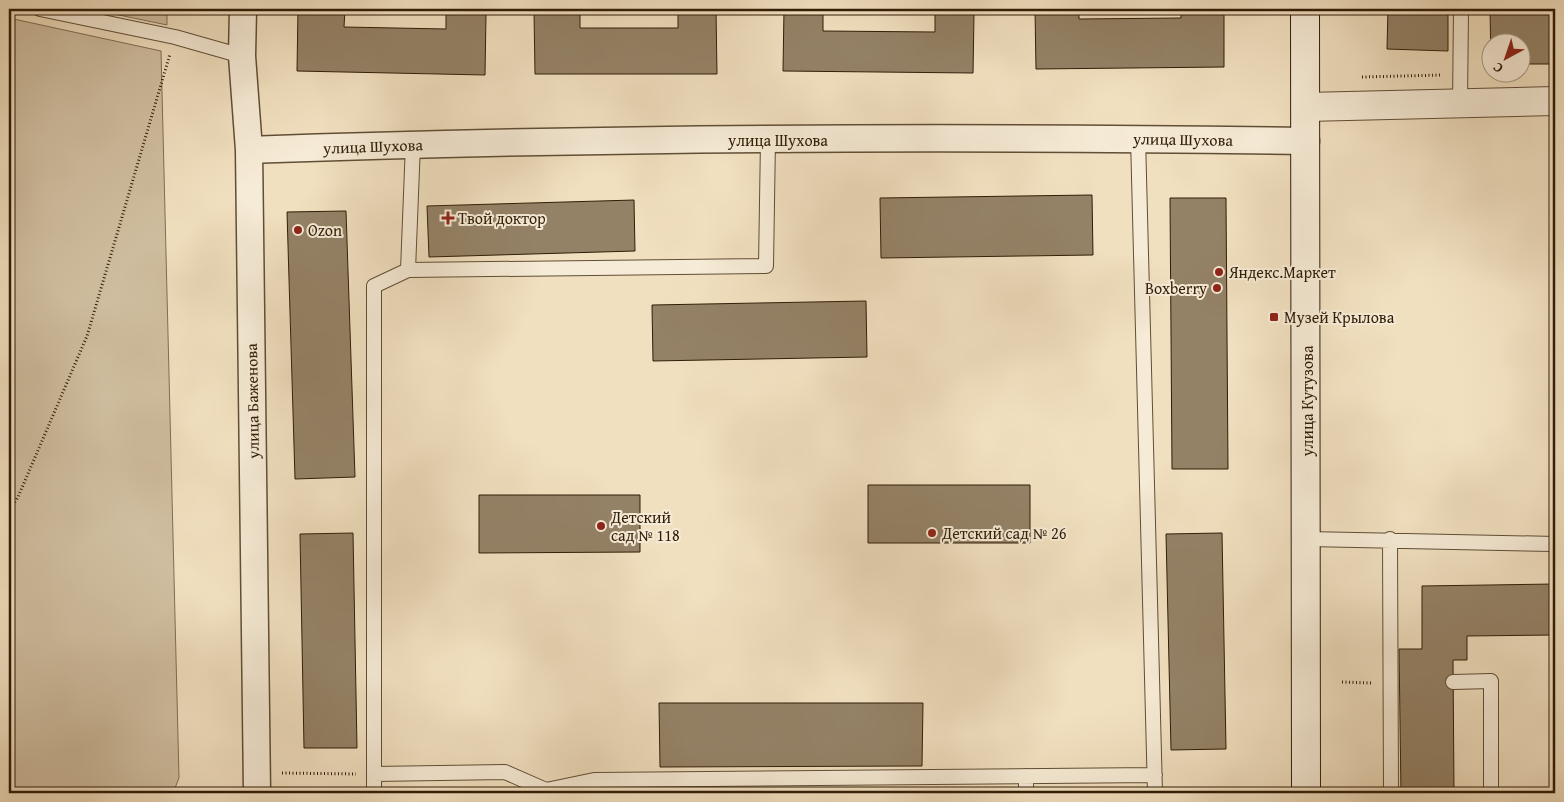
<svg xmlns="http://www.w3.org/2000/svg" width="1564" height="802" viewBox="0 0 1564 802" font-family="'Gentium Book Plus',serif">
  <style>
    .green { fill: #d0bfa1; stroke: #806e54 }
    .building { fill: #948267; stroke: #301d07 }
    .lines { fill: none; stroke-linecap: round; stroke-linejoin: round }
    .service-casing { stroke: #604e35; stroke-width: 16 }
    .minor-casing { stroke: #604e35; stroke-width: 29 }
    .tertiary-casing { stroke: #604e35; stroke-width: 30 }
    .secondary-casing { stroke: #301d07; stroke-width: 30 }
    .path { stroke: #301d07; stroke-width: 3; stroke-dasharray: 1 2.5; stroke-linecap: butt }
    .service { stroke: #f6ebd6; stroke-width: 14 }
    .minor { stroke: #f6ebd6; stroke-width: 26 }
    .tertiary { stroke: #f6ebd6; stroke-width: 28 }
    .secondary { stroke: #f6ebd6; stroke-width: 28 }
    .poi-dot { fill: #8f2418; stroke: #f6ebd6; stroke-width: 2 }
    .labels { text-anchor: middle; stroke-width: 4; stroke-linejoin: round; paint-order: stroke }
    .street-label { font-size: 16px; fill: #301d07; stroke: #f6ebd6 }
    .poi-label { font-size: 16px; fill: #301d07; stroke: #f6ebd6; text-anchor: start }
  </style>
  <rect width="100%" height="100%" fill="#f1e0c0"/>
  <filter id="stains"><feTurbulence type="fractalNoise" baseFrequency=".004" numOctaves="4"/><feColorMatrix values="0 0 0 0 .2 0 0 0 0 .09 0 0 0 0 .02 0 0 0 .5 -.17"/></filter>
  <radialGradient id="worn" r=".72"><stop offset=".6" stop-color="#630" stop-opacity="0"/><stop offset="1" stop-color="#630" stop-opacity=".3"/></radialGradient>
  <path class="green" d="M90,9H167V25Z
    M9,18L161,51L179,778L173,793H9Z"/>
  <path class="building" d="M298,9H345L344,27L446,29V13L486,14L485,75L297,71Z
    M678,9H716L717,74H535L534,11H580V28H678Z
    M784,9H823V31L935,32V13H974L973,73L783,71Z
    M1035,9H1079V19L1181,18V9H1224V67L1036,69Z
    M1388,9H1448V51L1387,49Z
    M1490,9H1555V64H1522V42H1492L1491,65Z
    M1092,195L1093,255L881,258L880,198Z
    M1170,198H1226L1228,469H1172Z
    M634,200L635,251L429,257L427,206Z
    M346,211L355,477L295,479L287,212Z
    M1555,298V404H1554Z
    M866,301L867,357L653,361L652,305Z
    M868,485H1030V543H868Z
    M479,495H640V552L479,553Z
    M353,533L357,748H304L300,534Z
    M1222,533L1226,749L1171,750L1166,534Z
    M1555,584V635L1467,636V660H1453L1454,793H1401L1399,649H1422V586Z
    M659,703H923L922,766L660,767Z"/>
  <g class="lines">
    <g class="service-casing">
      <path id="service" d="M40,9L175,37L242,56
        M1460,104L1461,9
        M1138,138L1155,793
        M408,270L766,266L768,139
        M1307,539L1555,544
        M1390,539L1391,793
        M1453,682L1491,681V793
        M374,774L505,772L546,790L594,780L1155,775
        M1026,776V793
        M374,793V286L408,270L413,144"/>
    </g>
    <g class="minor-casing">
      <path id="minor" d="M243,9L242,56L249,150L257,793
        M249,150C601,137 954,136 1306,141"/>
    </g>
    <g class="tertiary-casing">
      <path id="tertiary" d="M1306,107L1555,101"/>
    </g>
    <g class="secondary-casing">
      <path id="secondary" d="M1305,9L1306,793"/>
    </g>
    <path class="path" d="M1362,77L1441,75
      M9,511L18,497L87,336L170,54
      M1342,682L1371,683
      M282,773L356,774"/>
    <use href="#service" class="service"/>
    <use href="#minor" class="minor"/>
    <use href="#tertiary" class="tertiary"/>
    <use href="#secondary" class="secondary"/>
  </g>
  <g class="poi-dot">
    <path d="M445.5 210.5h5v5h5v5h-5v5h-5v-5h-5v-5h5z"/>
    <circle cx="298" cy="230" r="5"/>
    <circle cx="1219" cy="272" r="5"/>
    <circle cx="1217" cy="288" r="5"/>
    <rect x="1269" y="312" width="10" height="10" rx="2.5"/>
    <circle cx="601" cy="526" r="5"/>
    <circle cx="932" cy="533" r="5"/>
  </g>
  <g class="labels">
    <g class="street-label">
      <text transform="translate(1183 139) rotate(1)" y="6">улица Шухова</text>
      <text x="778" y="146">улица Шухова</text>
      <text transform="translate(373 146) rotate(-2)" y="6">улица Шухова</text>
      <text transform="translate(252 401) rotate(-91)" y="6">улица Баженова</text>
      <text transform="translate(1307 401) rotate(-90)" y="6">улица Кутузова</text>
    </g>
    <g class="poi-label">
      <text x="458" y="224">Твой доктор</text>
      <text x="308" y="236">Ozon</text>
      <text x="1229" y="278">Яндекс.Маркет</text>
      <text x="1207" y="294" text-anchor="end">Boxberry</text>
      <text x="1284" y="323">Музей Крылова</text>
      <text x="611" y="523">Детский<tspan x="611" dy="18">сад № 118</tspan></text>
      <text x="942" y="539">Детский сад № 26</text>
    </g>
  </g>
  <rect width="1564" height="802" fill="none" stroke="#f1e0c0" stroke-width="30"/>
  <rect x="10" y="10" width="1544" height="782" fill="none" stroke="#301d07" stroke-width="2.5"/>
  <rect x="15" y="15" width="1534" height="772" fill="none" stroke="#301d07"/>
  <g transform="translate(1506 58) rotate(220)"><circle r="24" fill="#f6ebd6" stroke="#a79983"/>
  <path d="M0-4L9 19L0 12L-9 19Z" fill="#8f2418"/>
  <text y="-8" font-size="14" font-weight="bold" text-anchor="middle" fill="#301d07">С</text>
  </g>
  <rect width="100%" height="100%" filter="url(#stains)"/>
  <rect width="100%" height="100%" fill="url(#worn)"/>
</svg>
